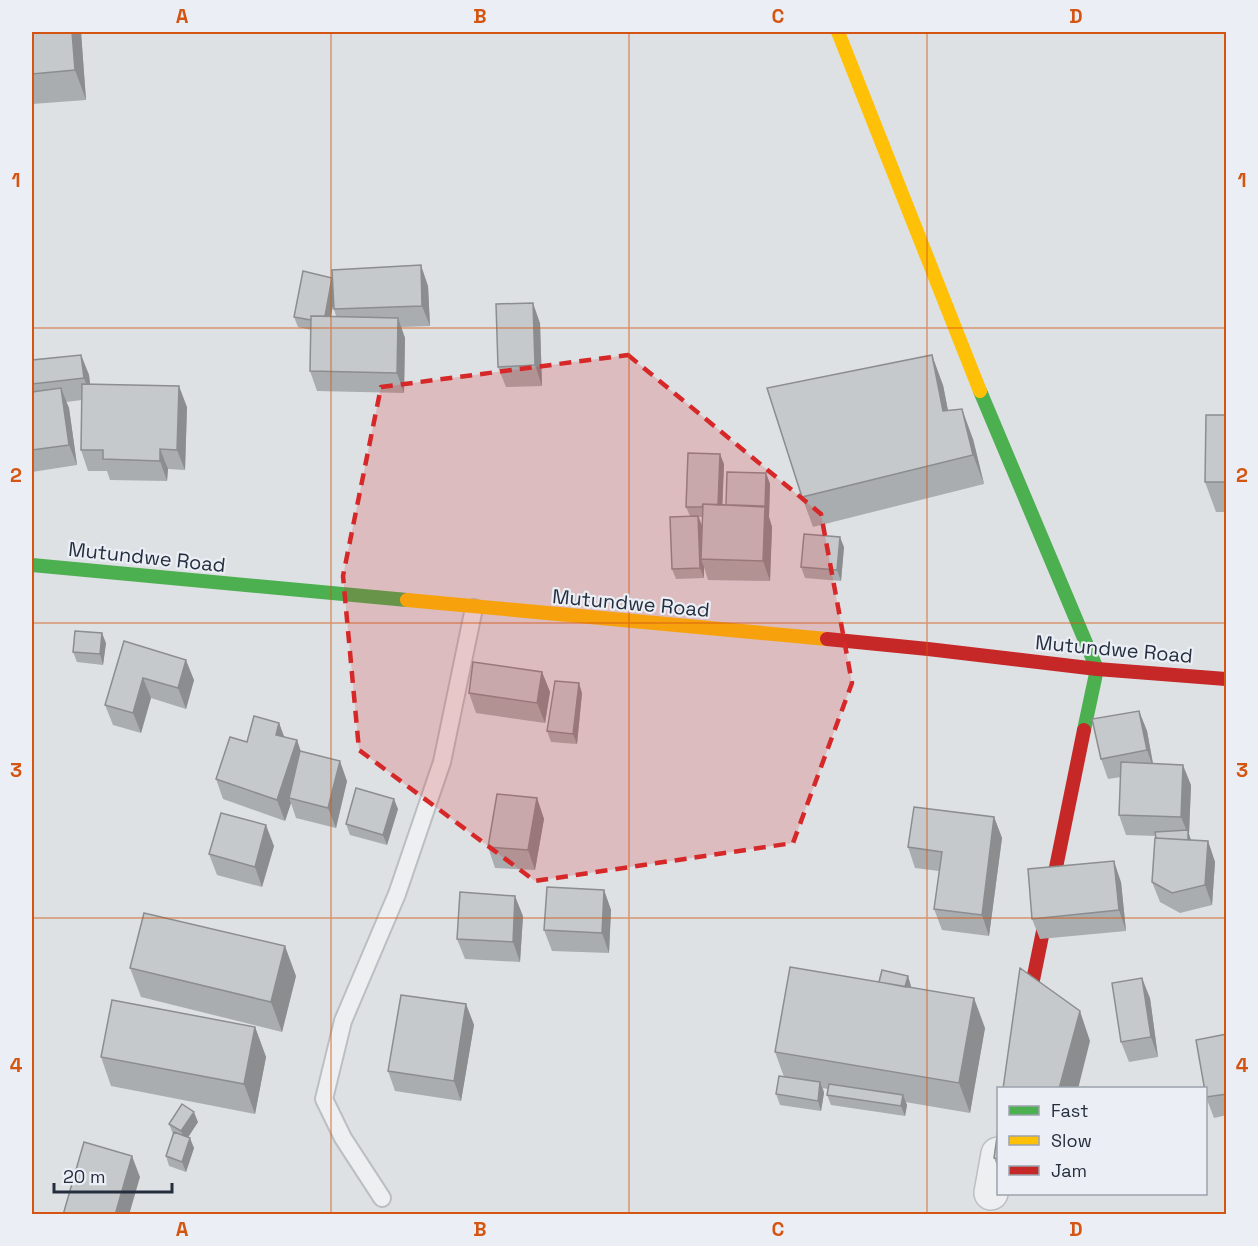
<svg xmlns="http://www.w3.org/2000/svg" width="1258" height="1246" viewBox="0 0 1258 1246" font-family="'Space Grotesk',sans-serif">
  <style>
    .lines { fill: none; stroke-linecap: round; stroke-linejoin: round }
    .lane-casing { stroke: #bcbfc2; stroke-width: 20 }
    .street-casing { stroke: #bcbfc2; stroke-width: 36 }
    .lane { stroke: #edeff1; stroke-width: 16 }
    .street { stroke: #edeff1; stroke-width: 33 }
    .fast { stroke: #4caf50; stroke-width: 14 }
    .slow { stroke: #ffc107; stroke-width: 14 }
    .jam { stroke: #c62828; stroke-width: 14 }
    .wall { fill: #aaadaf; fill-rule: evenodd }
    .shaded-wall { fill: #8b8d8f }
    .building { fill: #c6c9cc; stroke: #8b8d8f; stroke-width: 1.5 }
    .marked { fill: #d62828; fill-opacity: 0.2; stroke: #d62828; stroke-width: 4.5; stroke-dasharray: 12 8; stroke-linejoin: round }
    .grid { fill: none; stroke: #d45511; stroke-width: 1.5; stroke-opacity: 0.55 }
    .labels { text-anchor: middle; stroke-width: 4.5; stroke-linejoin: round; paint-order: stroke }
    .street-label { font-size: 20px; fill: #252e3e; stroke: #ebeff5 }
    .neatline { fill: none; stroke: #d45511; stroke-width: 2 }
    .grid-label { font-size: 20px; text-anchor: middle; font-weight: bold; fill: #d45511 }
  </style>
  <rect width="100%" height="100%" fill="#dee1e4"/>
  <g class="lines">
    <g class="lane-casing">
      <path id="lane" d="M382,1198L343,1138L324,1099L343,1021L397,894L442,762L474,608"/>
    </g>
    <g class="street-casing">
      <path id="street" d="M991,1193L998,1154"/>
    </g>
    <use href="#lane" class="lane"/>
    <use href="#street" class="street"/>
    <path class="fast" d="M980,391L1097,669L1084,730
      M32,565L407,600"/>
    <path class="slow" d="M838,32L980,391
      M407,600L827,639"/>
    <path class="jam" d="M827,639L928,649L1097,669L1226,679
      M1011,1088L1084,730"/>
  </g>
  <path class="wall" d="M32,32H81L86,100L32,104Z
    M332,278L428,286L430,326L401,327L405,338L404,393L317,391L310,371L311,330L298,327L294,317ZM333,304L334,309L336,316H331Z
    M540,323L542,386L506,387L498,367Z
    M81,355L89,375L90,384L187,407L185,470L168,469L167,481L110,480L107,471H88L81,450L82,400L66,402L69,408L77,465L32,472V360Z
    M943,385L948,411L973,439L984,484L813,527L802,497Z
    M1227,415V512H1216L1205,482Z
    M724,464L722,505H726L766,473L770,484L769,517L772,527L770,581L708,580L704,567V578L676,579L672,569L690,516L686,507ZM699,517H702V526Z
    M844,547L841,581L805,578L801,567Z
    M124,641L194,680L186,709L151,698L141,733L113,725L105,705Z
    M106,643L103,665L77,662L73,652Z
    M542,672L550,692L545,723L476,713L469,693Z
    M582,693L577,744L551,742L547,731Z
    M1139,711L1147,731L1153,763L1191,785L1189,834L1191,840L1208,841L1215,862L1212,905L1180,913L1160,902L1152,882L1156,836L1126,835L1119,815L1121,777L1108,779L1101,759Z
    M279,723L284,737L297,740L301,752L347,781L336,828L296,818L291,803L285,821L223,799L216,779L247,742Z
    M537,798L544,819L535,870L495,868L488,847Z
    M398,809L387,845L350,835L346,824Z
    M994,817L1002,838L989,936L942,930L934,909L939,871L915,868L908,847Z
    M274,846L262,887L217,875L209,854Z
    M1121,882L1126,931L1040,939L1032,919Z
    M604,890L611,910L609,953L552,951L544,930Z
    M523,916L520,962L465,959L457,939Z
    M130,968L296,976L282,1032L141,997Z
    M908,976L911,988L985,1028L970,1113L905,1102L907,1105L905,1116L831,1105L827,1095L828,1089L823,1088L824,1093L821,1111L780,1105L776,1094L784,1077L775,1052L879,982Z
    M1150,998L1158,1057L1129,1062L1121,1042Z
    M466,1004L474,1025L461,1101L395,1091L388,1071Z
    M255,1027L266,1057L255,1114L111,1086L101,1057Z
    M1227,1034V1115L1214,1118L1206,1097Z
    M198,1122L188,1137L194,1148L186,1172L169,1166L166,1156L173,1134L169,1124Z
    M999,1123V1171L994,1158Z"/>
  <path class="shaded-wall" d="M72,32H81L86,100L75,70Z
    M421,265L428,286L430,326L422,306Z
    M333,278L337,288L327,334L323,323Z
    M533,303L540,323L542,386L535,365Z
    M398,318L405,338L404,393L397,373Z
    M81,355L89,375L92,399L84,378Z
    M932,355L943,385L954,441L943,411Z
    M179,386L187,407L185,470L177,450Z
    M61,388L69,408L77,465L69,445Z
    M962,409L973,439L984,484L973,455Z
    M160,449L168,469L167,481L160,461Z
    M720,454L724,464L722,518L718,507Z
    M766,473L770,484L769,517L772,527L770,581L763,561Z
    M698,516L702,526L701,559L704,567V578L700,568Z
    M840,537L844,547L841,581L837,570Z
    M102,633L106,643L103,665L100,654Z
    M186,660L194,680L186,709L178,688Z
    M542,672L550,692L545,723L537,703Z
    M143,678L151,698L141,733L133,713Z
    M579,683L582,693L577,744L573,734Z
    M1139,711L1147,731L1154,770L1147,750Z
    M279,723L287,744L276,735Z
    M297,740L304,761L289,798L291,803L285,821L277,800Z
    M340,761L347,781L336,828L328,808Z
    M1183,765L1191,785L1189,834L1191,841L1188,844V834L1181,817Z
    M537,798L544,819L535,870L528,850Z
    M394,799L398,809L387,845L383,835Z
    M994,817L1002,838L989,936L982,915Z
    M266,825L274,846L262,887L255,867Z
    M1208,841L1215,862L1212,905L1205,885Z
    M1114,861L1121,882L1126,931L1119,910Z
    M604,890L611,910L609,953L602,933Z
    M515,896L523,916L520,962L513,942Z
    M285,946L296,976L282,1032L271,1002Z
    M908,976L911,986L907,1004L904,994Z
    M1142,978L1150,998L1158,1057L1151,1037Z
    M974,998L985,1028L970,1113L959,1083Z
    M466,1004L474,1025L461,1101L454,1081Z
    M1080,1011L1090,1041L1078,1089H1059Z
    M255,1027L266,1057L255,1114L244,1084Z
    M820,1082L824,1093L821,1111L818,1101Z
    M903,1095L907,1105L905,1116L901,1106Z
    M194,1112L198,1122L185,1142L181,1131Z
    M190,1138L194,1148L186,1172L182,1162Z
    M132,1156L140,1177L129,1215H115Z"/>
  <path class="building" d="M32,32H72L75,70L32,74Z
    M421,265L422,306L334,309L332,270Z
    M303,271L332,278L325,316H311V320L294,317Z
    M533,303L535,365L498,367L496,304Z
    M311,316L398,318L397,373L310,371Z
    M81,355L84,378L32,384V360Z
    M932,355L943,411L962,409L973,455L802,497L767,388Z
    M82,384L179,386L177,450L160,449V461L103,459V450H81Z
    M61,388L69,445L32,450V392Z
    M1206,415H1227V482H1205Z
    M688,453L720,454L718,505L703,504L702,507H686Z
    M727,472L766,473L765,507L726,505Z
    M703,504L765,506L763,561L701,559Z
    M698,516L700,568L672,569L670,517Z
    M804,534L840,537L837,570L801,567Z
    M75,631L102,633L100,654L73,652Z
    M124,641L186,660L178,688L143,678L133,713L105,705Z
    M473,662L542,672L537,703L469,693Z
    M555,681L579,683L573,734L547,731Z
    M1139,711L1147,750L1101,759L1092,719Z
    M254,716L279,723L276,735L297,740L277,800L216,779L230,737L247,742Z
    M300,751L340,761L328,808L289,798Z
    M1121,762L1183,765L1181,817L1119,815Z
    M356,788L394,799L383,835L346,824Z
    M497,794L537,798L528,850L488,847Z
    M914,807L994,817L982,915L934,909L942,852L908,847Z
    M221,813L266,825L255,867L209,854Z
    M1188,830V840L1156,838L1155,832Z
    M1155,838L1208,841L1205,885L1172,893L1152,882Z
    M1114,861L1119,910L1032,919L1028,869Z
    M547,887L604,890L602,933L544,930Z
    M460,892L515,896L513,942L457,939Z
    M144,913L285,946L271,1002L130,968Z
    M790,967L974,998L959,1083L775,1052Z
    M1020,968L1080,1011L1059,1089H1003Z
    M882,970L908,976L905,987L879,982Z
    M1142,978L1151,1037L1121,1042L1112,983Z
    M401,995L466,1004L454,1081L388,1071Z
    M112,1000L255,1027L244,1084L101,1057Z
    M1227,1034V1094L1206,1097L1196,1040Z
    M779,1076L820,1082L818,1101L776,1094Z
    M829,1084L903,1095L901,1106L827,1095Z
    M182,1104L194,1112L181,1131L169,1124Z
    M999,1123V1159L994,1158Z
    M174,1132L190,1138L182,1162L166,1156Z
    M84,1142L132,1156L115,1215H63Z"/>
  <path class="marked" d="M628,355L821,514L852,683L793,843L535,881L359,750L343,576L381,387Z"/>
  <path class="grid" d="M331,32V1214M629,32V1214M927,32V1214M32,328H1226M32,623H1226M32,918H1226"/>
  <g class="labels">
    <g class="street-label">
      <text transform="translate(147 557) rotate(6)" y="7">Mutundwe Road</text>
      <text transform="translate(631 603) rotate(5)" y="7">Mutundwe Road</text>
      <text transform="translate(1114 649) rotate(5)" y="7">Mutundwe Road</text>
    </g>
  </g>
  <rect width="1258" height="1246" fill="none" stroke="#ebeff5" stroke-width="66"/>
  <rect x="997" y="1087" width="210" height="108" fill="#ebeff5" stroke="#9ca2ac" stroke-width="1.5"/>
  <rect x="1009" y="1106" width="30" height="9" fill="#4caf50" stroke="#9ca2ac" stroke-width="1.5"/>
  <text x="1051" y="1117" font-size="18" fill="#252e3e">Fast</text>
  <rect x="1009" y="1136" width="30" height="9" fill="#ffc107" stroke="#9ca2ac" stroke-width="1.5"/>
  <text x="1051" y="1147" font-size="18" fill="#252e3e">Slow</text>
  <rect x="1009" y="1166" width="30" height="9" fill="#c62828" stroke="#9ca2ac" stroke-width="1.5"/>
  <text x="1051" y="1177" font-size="18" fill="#252e3e">Jam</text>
  <path d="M54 1183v9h118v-9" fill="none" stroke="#252e3e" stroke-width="3"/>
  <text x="63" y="1183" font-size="18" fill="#252e3e" stroke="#ebeff5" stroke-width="4.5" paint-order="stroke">20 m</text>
  <rect x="33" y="33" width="1192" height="1180" class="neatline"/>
  <g class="grid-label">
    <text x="182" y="23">A</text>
    <text x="480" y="23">B</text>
    <text x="778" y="23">C</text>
    <text x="1076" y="23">D</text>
    <text x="16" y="187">1</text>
    <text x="1242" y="187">1</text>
    <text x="16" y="482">2</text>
    <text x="1242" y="482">2</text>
    <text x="16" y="777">3</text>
    <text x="1242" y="777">3</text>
    <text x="16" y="1072">4</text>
    <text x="1242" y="1072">4</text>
    <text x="182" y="1236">A</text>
    <text x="480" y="1236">B</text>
    <text x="778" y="1236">C</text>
    <text x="1076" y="1236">D</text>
  </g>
</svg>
